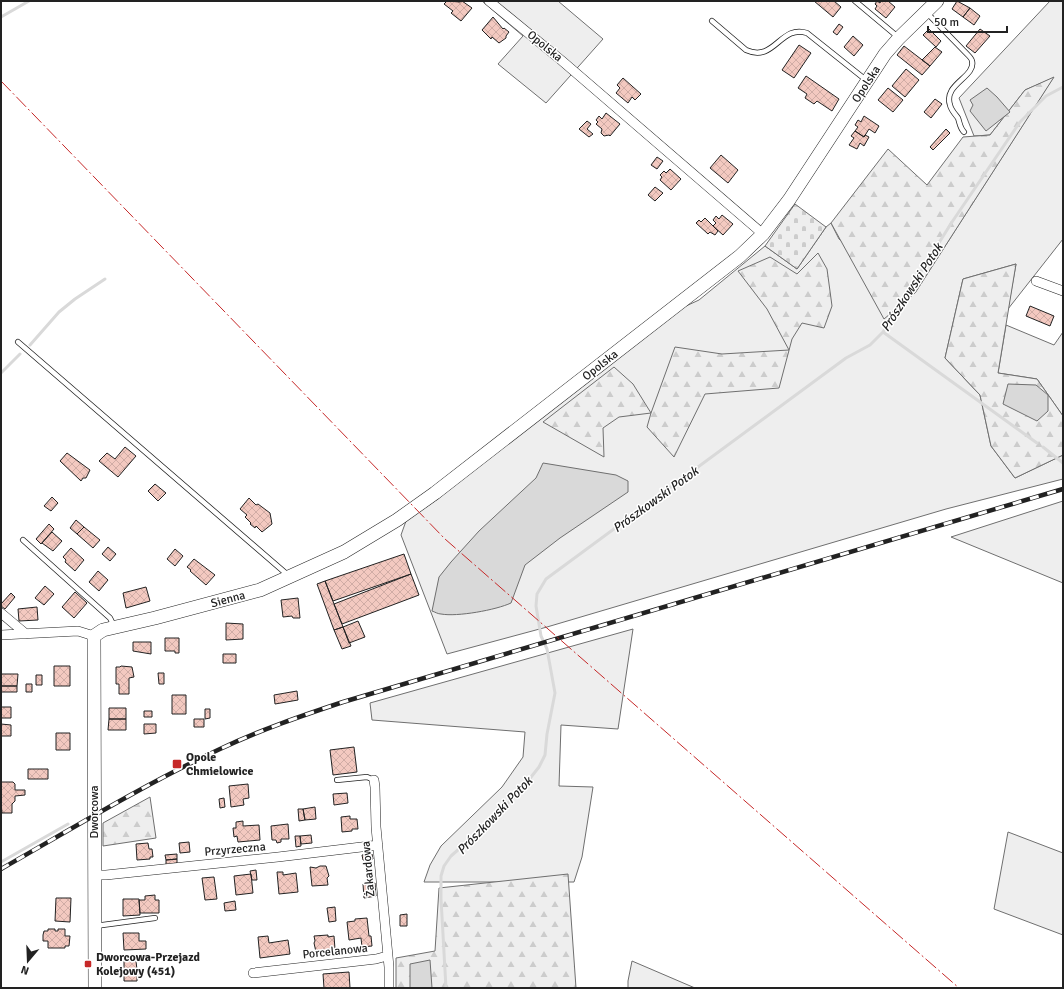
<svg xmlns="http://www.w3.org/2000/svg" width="1064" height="989" viewBox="0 0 1064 989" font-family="Signika,sans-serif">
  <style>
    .green { fill: #eee; stroke: #6f6f6f }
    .forest { fill: url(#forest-firs); stroke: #6f6f6f }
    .cemetery { fill: url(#cemetery-stones); stroke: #6f6f6f }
    .water { fill: #d9d9d9; stroke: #6f6f6f }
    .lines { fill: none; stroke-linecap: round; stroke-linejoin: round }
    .stream { stroke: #d9d9d9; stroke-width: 3 }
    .building { fill: url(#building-cross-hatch); stroke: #222 }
    .lane-casing { stroke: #222; stroke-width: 6 }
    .street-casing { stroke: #222; stroke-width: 10 }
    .secondary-casing { stroke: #222; stroke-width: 14 }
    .lane { stroke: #fff; stroke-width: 4.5 }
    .street { stroke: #fff; stroke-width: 9 }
    .secondary { stroke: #fff; stroke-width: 13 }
    .rail-casing { stroke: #222; stroke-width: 4.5 }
    .rail { stroke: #fff; stroke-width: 3; stroke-dasharray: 9; stroke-linecap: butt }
    .power { stroke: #c62828; stroke-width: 1; stroke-dasharray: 14 3 2 3; stroke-linecap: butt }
    .poi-dot { fill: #c62828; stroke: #fff; stroke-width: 1.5 }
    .labels { text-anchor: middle; stroke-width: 3; stroke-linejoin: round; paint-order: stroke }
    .street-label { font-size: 12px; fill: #222; stroke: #fff }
    .poi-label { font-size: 12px; font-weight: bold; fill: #222; stroke: #fff; text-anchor: start }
    .water-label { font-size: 13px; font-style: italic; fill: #222; stroke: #fff }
  </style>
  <defs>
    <pattern id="forest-firs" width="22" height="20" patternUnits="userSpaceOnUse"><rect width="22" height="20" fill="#eee"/><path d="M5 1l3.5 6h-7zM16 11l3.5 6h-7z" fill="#ccc"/></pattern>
    <pattern id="cemetery-stones" width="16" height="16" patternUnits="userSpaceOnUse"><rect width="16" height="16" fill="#eee"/><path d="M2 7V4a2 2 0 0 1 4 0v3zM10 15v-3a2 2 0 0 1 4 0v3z" fill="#ccc"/></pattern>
    <pattern id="building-cross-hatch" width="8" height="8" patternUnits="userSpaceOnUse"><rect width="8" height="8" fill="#f3c9c0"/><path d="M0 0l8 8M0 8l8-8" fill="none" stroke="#d0aca5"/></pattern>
  </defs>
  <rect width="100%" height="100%" fill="#fff"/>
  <path class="green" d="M482,1H558L603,39L546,103L498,64L523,36Z
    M1050,1H1063V239L1008,309L1016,264L963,279L945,358L980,395L991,446L1015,478L1063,455V479L946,509L547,627L447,654L401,535L406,521L439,498L660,318L699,300L765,246L797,269L826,227L831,223L839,239L906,300L915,293L1053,78L1025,90L990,135L974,136L959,98Z
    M1006,325L1054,345L1063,332V416L1037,379L998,373Z
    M1063,501V583L951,537Z
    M633,629L618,729L561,725L559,786L593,787L582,857L574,882H424L430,865L441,846L502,787L523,757L525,732L372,720L370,703Z
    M1008,832L1063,853V935L994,909Z
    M632,961L695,988H628V981Z"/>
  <path class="forest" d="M1054,77L915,293L884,319L831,223L888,149L927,185L963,137L990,135L1025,90Z
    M818,253L827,269L832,306L824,328L802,323L792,339L779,388L705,394L674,457L647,427L651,413L619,417L603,428L604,457L543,422L614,367L633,384L651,413L675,347L722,354L789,350L767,309L738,271L770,257L797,274Z
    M1016,264L998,373L1037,379L1063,416V455L1015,478L991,446L980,395L945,358L963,279Z
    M150,797L156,838L103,846V823Z
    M568,874L576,988H396V958L435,951L439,888Z"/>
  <path class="cemetery" d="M795,204L826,227L797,269L765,246Z"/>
  <path class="water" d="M987,88L997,97L1010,112L986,131L970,111L973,105L970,100Z
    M1008,384L1036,385L1048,395V411L1037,421L1003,404Z
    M543,463L616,475L628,481V492L560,538L525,565L511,603C496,610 457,617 441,614C438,614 435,612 432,611L439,577L451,562L479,531L536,478Z
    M430,960L432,988H410V964Z"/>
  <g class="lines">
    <path class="stream" d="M1,17L29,1
      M883,332L1037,443
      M30,345L59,312L75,299L105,279
      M1,373L20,354
      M1043,447L1063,463
      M1,862L68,824
      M446,988L441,899V876L444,866L451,856L484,827L520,791L539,767L545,755L547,734L555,693L547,649L541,636L536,606L537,594L546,579L846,358L870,345L883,332L952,222L1020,122L1046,96L1063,87"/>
  </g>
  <path class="building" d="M447,1L460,2L462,1L472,8L461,21L451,13L453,11L444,4Z
    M814,1H834L841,7L833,17Z
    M877,1L880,3L881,1H888L895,7L886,18L875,9L877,6L875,4Z
    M957,1L970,8L963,17L952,9Z
    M970,8L980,16L974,25L963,17Z
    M493,17L503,29L504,28L509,32L506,36V38L499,43L492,37L491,39L482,30Z
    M839,24L843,27L837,35L833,32Z
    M929,29L941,41L936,47L923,35Z
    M980,29L990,36L975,53L966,46Z
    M853,36L863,45L854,56L844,47Z
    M799,45L811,53L794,78L782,70Z
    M904,46L930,66L922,75L897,55Z
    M935,47L942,52L930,66L922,60Z
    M906,69L919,80L905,97L892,86Z
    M806,76L839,99L832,111L817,101L814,104L805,98L807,94L798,88Z
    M623,78L641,94L635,100L632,97L628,103L616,93L620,88L617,85Z
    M888,88L903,100L893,112L878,100Z
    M935,99L942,104L931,118L924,112Z
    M606,113L620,124L610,136L609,135L604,136L601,133L602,129L596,124L598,122L596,120L599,116L602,119Z
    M864,116L879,126L875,133L869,129L864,137L855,131L858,127L855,125L858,120L861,122Z
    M587,121L591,124L587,129L593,134L589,137L579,129Z
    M946,129L950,133L933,150L930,147Z
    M855,131L864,137L865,135L869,137L864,146L860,143L857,149L849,145L854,138L851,136Z
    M721,155L738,170L728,183L710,168Z
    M657,157L663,161L657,169L651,165Z
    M670,169L681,179L671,190L660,180L662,177L660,175L664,171L666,173Z
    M655,187L663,193L655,201L648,195Z
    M722,215L733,224L723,235L713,226L716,223L713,220L716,216L719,219Z
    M705,218L718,231L715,235L710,232L708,234L696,223L699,220L701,222Z
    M1030,306L1054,316L1050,326L1026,316Z
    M125,447L136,456L118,477L99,461L107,453L115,459Z
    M67,453L90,470L86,478H83L81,481L60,461Z
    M155,484L166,493L158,501L148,491Z
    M52,497L58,503L51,511L44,506Z
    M249,498L256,505L258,504L270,513L272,524L262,532L256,526L255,528L250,524L251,523L245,517L247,515L240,509Z
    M76,520L84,527L77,534L70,528Z
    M49,524L54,529L41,544L36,539Z
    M84,527L100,540L93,548L77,534Z
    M52,532L62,541L53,551L42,543Z
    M108,547L116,554L110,561L102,554Z
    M71,548L84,560L75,571L65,562L66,560L63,557Z
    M175,549L183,556L175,566L167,559Z
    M404,554L411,574L333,601L325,581Z
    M194,559L215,575L206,585L190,571L191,570L187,567Z
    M98,571L108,580L99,591L89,582Z
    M411,574L419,595L342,624L334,604Z
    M325,581L343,627L334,630L317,584Z
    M45,586L54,594L44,605L35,598Z
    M146,587L150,601L126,608L123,593Z
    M75,592L87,603L74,618L62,607Z
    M11,593L15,597L5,609L1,606V604Z
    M298,598L300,618H293L292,616L283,617L281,600Z
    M37,607L38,620L19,621L18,609Z
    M358,621L365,637L349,643L343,627Z
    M226,623L243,624V639L226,640Z
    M343,627L351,646L342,649L334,630Z
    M165,638H179V653H175V651H165Z
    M133,642H151V654L133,651Z
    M223,654H236V663H223Z
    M54,666H70V686H54Z
    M121,666L132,667L134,677L129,678V694H119V684H116V667H120Z
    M158,673H164V684H159Z
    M1,674H18L17,686H1Z
    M36,675H42V685H36Z
    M26,684H32V692H26Z
    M1,686H17V692H1Z
    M297,691L298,700L275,704L274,695Z
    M172,695H186V714H172Z
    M1,707H11V718H1Z
    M109,708H126V719H109Z
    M205,709H210V718L205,719Z
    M144,711H152V717H144Z
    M109,719H126V730H108Z
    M194,719H204V727H194Z
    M1,724L11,725V736H1Z
    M144,724H156V733L144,734Z
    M56,733H70V750H56Z
    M354,747L357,772L333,775L330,750Z
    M28,769H48V779H28Z
    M2,782H13L15,784V790H25V795L15,796V801L12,804V813H2L1,803V783Z
    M248,784L249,798L243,799L244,805L231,807L229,786Z
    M347,793L348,803L334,805L333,794Z
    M224,798L225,807L220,808L219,799Z
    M315,807L316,819L305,820L303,809Z
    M298,809H303L305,820L299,821Z
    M350,816V819H357L358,829H352V831L342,832L341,817Z
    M243,821V826L259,825L260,840L238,842L237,836L234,837L233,828H236V822Z
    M288,824L289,839H281V842L277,843L276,840H272L271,826Z
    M311,835L312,843L301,844L300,836Z
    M295,836H300L301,846L296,847Z
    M189,842L190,852L180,853L179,843Z
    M148,843L149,849H152L153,857H150V859L137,860L136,844Z
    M177,854V859L166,860L165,855Z
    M372,854L373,859L363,860L362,855Z
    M177,859V863L166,865V860Z
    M320,866H326L329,876L327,878L328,885L312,886L310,867L316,868Z
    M256,870L257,880H252L250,871Z
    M277,872H283V875L296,873L298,892L279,894Z
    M251,874L253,893L236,895L234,876Z
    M214,877L217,899L205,900L202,878Z
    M375,883L376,896L364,898L363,884Z
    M155,895V900H159V913H140L139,900H145V896Z
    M56,898H71L70,922L55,921Z
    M123,899H139L140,915L123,916Z
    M235,901L236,910L225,911L224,903Z
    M335,907L336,921L329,922L327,908Z
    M407,914V926H400V915Z
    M367,918L369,936H371L372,946L362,947L361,938L349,940L347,922L355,921V919Z
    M48,929H55V931H58V929H65V936H70L69,946H65V948H48V941H43V935L44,931H48Z
    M123,933H139V941H146V949L124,950Z
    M328,935V937L334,936L335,949L316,952L314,943L315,941L314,936Z
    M268,936L269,943L288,940L290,954L260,958L258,937Z
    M124,961H136L137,970H141V975H137V981H124Z
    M349,972L350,988H324L323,974Z"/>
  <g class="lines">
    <g class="lane-casing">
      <path id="lane" d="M855,1L898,37
        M927,13L967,54C969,56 972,59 972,61C976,77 943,84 950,105C951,110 955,114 958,118C960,124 960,128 964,132
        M712,21L746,50C775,63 780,24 807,33L866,80
        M18,342L289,576
        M23,540L110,618L114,626
        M337,780L367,777L374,780
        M95,926L155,918"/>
    </g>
    <g class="street-casing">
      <path id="street" d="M489,1L561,60L763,234
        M1036,281L1063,291
        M1,613L26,634
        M1,635L78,631L94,636
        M374,780L375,787L376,827L389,967V988
        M94,875H106L278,857L378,845
        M253,973L376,959L387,956"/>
    </g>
    <g class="secondary-casing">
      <path id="secondary" d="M95,988L94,636L103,630L155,618L260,590L344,552L397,520L435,493L740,256L763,234L789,200L885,54L899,38L937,1"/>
    </g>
    <use href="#lane" class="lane"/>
    <use href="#street" class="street"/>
    <use href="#secondary" class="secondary"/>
    <g class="rail-casing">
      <path id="rail" d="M1,869C73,828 145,784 220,749C260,730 301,716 343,702L1063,489"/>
    </g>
    <use href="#rail" class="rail"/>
    <path class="power" d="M1,81L445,539L959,988"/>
  </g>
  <g class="poi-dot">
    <rect x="172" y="759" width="10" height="10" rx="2"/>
    <rect x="84" y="960" width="8" height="8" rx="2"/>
  </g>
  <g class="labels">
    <g class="street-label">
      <text transform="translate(545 46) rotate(39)" y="4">Opolska</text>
      <text transform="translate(866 84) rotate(-57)" y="4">Opolska</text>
      <text transform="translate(600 365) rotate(-38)" y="4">Opolska</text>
      <text transform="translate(228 599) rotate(-15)" y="4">Sienna</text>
      <text transform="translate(94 812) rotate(-90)" y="4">Dworcowa</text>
      <text transform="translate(235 849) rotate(-5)" y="4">Przyrzeczna</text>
      <text transform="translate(368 869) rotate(-95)" y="4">Żakardowa</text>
      <text transform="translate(335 951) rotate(-6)" y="4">Porcelanowa</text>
    </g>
    <g class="poi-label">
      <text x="186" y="761">Opole<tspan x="186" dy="14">Chmielowice</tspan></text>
      <text x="96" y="961">Dworcowa-Przejazd<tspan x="96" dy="14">Kolejowy (451)</tspan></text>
    </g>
    <g class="water-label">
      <text transform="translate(911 287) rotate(-57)" y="5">Prószkowski Potok</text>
      <text transform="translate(655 499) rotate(-36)" y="5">Prószkowski Potok</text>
      <text transform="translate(494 815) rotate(-46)" y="5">Prószkowski Potok</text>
    </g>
  </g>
  <rect width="1064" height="989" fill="none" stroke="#222222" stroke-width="4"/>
  <g transform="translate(28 961) rotate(199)" stroke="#ffffff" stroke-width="3" paint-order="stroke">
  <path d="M0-3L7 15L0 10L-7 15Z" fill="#222222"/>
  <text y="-6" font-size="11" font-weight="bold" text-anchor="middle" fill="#222222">N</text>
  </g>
  <path d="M928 26v6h79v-6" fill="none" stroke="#222222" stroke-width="2"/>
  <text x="934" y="26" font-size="12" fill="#222222" stroke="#ffffff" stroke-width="3" paint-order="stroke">50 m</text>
</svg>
